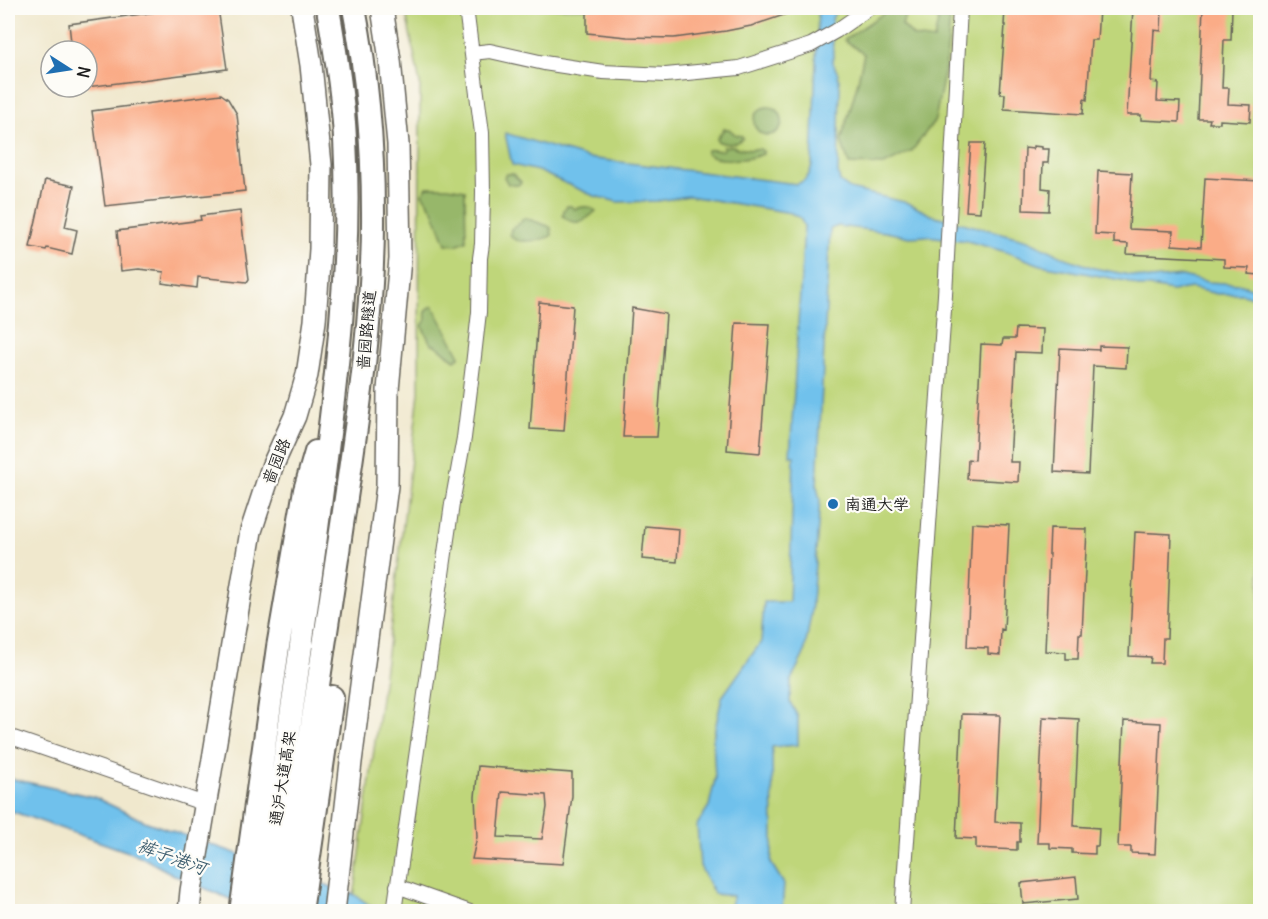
<svg xmlns="http://www.w3.org/2000/svg" width="1268" height="919" viewBox="0 0 1268 919" font-family="Delius,'LXGW WenKai TC',sans-serif">
  <style>
    .green { fill: #bfd67a; stroke: #6e794b; stroke-width: 1.5 }
    .forest { fill: #97b76a; stroke: #5a6a43; stroke-width: 1.5 }
    .water { fill: #70c1ec; stroke: #466e84; stroke-width: 1.5 }
    .building { fill: #faac87; fill-rule: evenodd }
    .lines { fill: none; stroke-linecap: round; stroke-linejoin: round }
    .minor-casing { stroke: #66635a; stroke-width: 16 }
    .primary-casing { stroke: #66635a; stroke-width: 24 }
    .trunk-casing { stroke: #66635a; stroke-width: 26 }
    .minor { stroke: #fff; stroke-width: 14 }
    .primary { stroke: #fff; stroke-width: 21 }
    .trunk { stroke: #fff; stroke-width: 22 }
    .poi-dot { fill: #1f6fb2; stroke: #fdfcf7; stroke-width: 2 }
    .labels { text-anchor: middle; stroke-width: 4.5; stroke-linejoin: round; paint-order: stroke }
    .street-label { font-size: 16px; fill: #1c1c1c; stroke: #fdfcf7 }
    .poi-label { font-size: 16px; fill: #1c1c1c; stroke: #fdfcf7; text-anchor: start }
    .water-label { font-size: 18px; font-style: italic; fill: #3e5e6f; stroke: #fdfcf7 }
  </style>
  <rect width="100%" height="100%" fill="#fdfcf7"/>
  <filter id="ink" filterUnits="userSpaceOnUse"><feTurbulence type="fractalNoise" baseFrequency=".0167" numOctaves="2"/><feDisplacementMap in="SourceGraphic" scale="12" xChannelSelector="R" yChannelSelector="G"/><feConvolveMatrix kernelMatrix="1 2 1 2 8 2 1 2 1" color-interpolation-filters="sRGB"/></filter>
  <filter id="wash" filterUnits="userSpaceOnUse"><feTurbulence type="fractalNoise" baseFrequency=".008" numOctaves="4" result="noise"/><feDisplacementMap in="SourceGraphic" scale="24" xChannelSelector="R" yChannelSelector="G"/><feGaussianBlur stdDeviation="1.35" result="paint"/><feColorMatrix in="noise" values="0 0 0 0 0 0 0 0 0 0 0 0 0 0 0 0 0 1.4 0 .05"/><feComposite in="paint" operator="in"/></filter>
  <g filter="url(#wash)">
    <rect width="100%" height="100%" fill="#f0e8cd"/>
    <path class="green" d="M405,8H1260V911L352,912L392,616L419,393L420,84Z"/>
    <path class="forest" d="M891,8H912L906,12L902,25L914,37L934,40L939,17L950,19L946,64L935,120L912,151L884,165L849,164L841,141L857,85L864,54L844,40Z
      M754 121a14 14 0 1 1 28 0a14 14 0 1 1-28 0Z
      M724,129H729L736,135L742,136L743,138C735,145 726,145 717,141V138Z
      M732,146L735,147L736,148L752,150C756,148 759,148 763,151V154C748,160 719,163 706,153L707,150C712,148 717,152 723,150V147Z
      M506,174H513L521,182C519,187 513,185 508,184L504,177Z
      M427,187H448L465,190L466,241L456,245L446,244L433,210L422,194Z
      M567,206H571L574,209C584,207 586,204 596,211C585,221 575,228 563,216L564,210Z
      M525,218L548,226L551,228L552,235C546,240 519,244 513,238C511,237 511,235 510,234L511,229L521,222L522,219Z
      M433,306L460,356L455,360C446,355 441,346 431,344L422,326L426,320C425,312 425,309 433,306Z"/>
    <path class="water" d="M818,8H837L832,19L833,55V63L838,74L840,88L838,172L840,182L850,189L908,203L931,215L1028,240L1066,258L1094,268L1150,279L1182,276L1208,282L1239,284L1260,291V305L1254,298L1243,294H1217L1192,288L1172,291L1151,287H1140L1126,281L1041,265L1006,252L967,241L927,236L909,237L886,232L838,226L830,229L817,486L820,500L811,615L804,654L791,680L790,702L798,717V745L772,747L773,839L771,863L784,884L782,911H755L754,909L731,906L733,896L714,894L700,866L697,825L709,806L715,779L713,738L722,697L761,642L764,602H789L794,456H790L804,226L800,218L791,213L689,196L658,201L618,202L594,196L538,171L512,165L505,133L588,158L797,184C807,180 810,175 812,164Z
      M8,778L94,797L144,821L355,895L375,909L380,911H265L230,899L174,875L140,856L8,810Z"/>
    <g id="blocks">
      <path class="building" d="M156,8H174L175,9L186,8H218L227,69L87,87V51H72L69,24L156,12Z
        M587,8H801L802,9L751,26L726,31L674,38L627,37L587,33Z
        M1010,8H1094V9H1099L1097,40H1091L1087,100L1084,99L1083,114L1004,109L1005,94H1000L1005,25H1004L1005,9H1009Z
        M1133,8H1162L1161,31L1154,30L1151,82L1158,83L1157,101L1180,102L1179,122L1141,120V115H1127Z
        M1203,8H1232L1231,40H1224L1222,88H1229L1228,104L1251,105L1250,122L1220,120V123H1209L1210,119H1198Z
        M221,94L228,99L237,114L245,191L105,206L92,111Z
        M971,143H985L980,212L966,211Z
        M1033,146L1042,147V149H1049L1048,163H1043L1042,188L1050,189L1049,211L1023,210L1025,148L1033,149Z
        M1098,171L1132,173L1129,229L1173,231L1172,245L1201,247L1205,178L1260,181V275L1248,274L1249,268L1224,267V259L1127,254L1128,244L1114,243V235L1095,234Z
        M45,180L74,186L65,227L77,230L72,254L47,248L46,250L30,247Z
        M240,211L249,279L247,282L198,277L197,288L162,283L164,272L139,269L121,271L117,231L201,220L200,216Z
        M539,302L573,306L564,431L530,429Z
        M632,308L666,314L657,437H623Z
        M736,323L770,324L760,453L727,450Z
        M1016,328L1043,329L1042,353L1016,352L1010,462H1019L1018,482L967,479L968,459L975,460L981,344L1002,345L1003,339H1015Z
        M1099,346L1127,347L1126,368L1093,366L1088,474L1054,472L1060,348L1099,350Z
        M972,523L1009,525L1004,630L1001,629L1000,655L988,654V648L967,647Z
        M645,526L679,529L677,562L642,559Z
        M1050,528L1087,529L1082,634H1079L1078,659H1066V652L1045,651Z
        M1135,532L1171,534L1167,638H1163L1162,663H1150L1151,657L1129,656Z
        M962,714L1000,715L995,822L1020,823V842H1017V850L976,848V839L956,838Z
        M1043,717L1079,719L1074,826L1099,828L1098,846H1095V854L1072,853V849L1050,848V843H1037Z
        M1124,721L1161,723L1155,854L1131,853V847H1118Z
        M478,766L572,773V796L563,864L472,859L477,837L475,797ZM502,792L546,795L547,807L542,839L498,837Z
        M1076,877L1078,899L1023,904L1021,883Z"/>
    </g>
  </g>
  <g filter="url(#ink)">
    <use href="#blocks" fill-opacity="0" stroke="#66635a" stroke-width="1.5"/>
    <g class="lines">
      <g class="minor-casing">
        <path id="minor" d="M472,53L490,51L544,63L603,72L666,75L739,68L811,45L836,31L869,8
          M8,736L205,804
          M397,886L470,912
          M394,912L452,504L464,438L473,365L479,312L480,258L482,244L483,192L482,133L466,8
          M902,912L945,295L960,8"/>
      </g>
      <g class="primary-casing">
        <path id="primary" d="M189,912L191,891L251,531L272,467L295,416L307,375L315,321L320,249L321,165L311,65L302,8
          M334,912L351,762L387,486L388,390L400,259L398,144L390,60L382,8"/>
      </g>
      <g class="trunk-casing">
        <path id="trunk" d="M241,912L278,647L305,490L316,452
          M262,912C282,779 302,646 319,513C335,389 352,265 345,139C343,95 335,51 328,8
          M284,912C303,789 321,667 339,545C355,436 374,322 373,212C373,144 367,75 354,8
          M301,912L332,697"/>
      </g>
      <use href="#minor" class="minor"/>
      <use href="#primary" class="primary"/>
      <use href="#trunk" class="trunk"/>
    </g>
  </g>
  <circle class="poi-dot" cx="833" cy="504" r="6"/>
  <g class="labels">
    <g class="street-label">
      <text transform="translate(366 330) rotate(-85)" y="6">啬园路隧道</text>
      <text transform="translate(276 461) rotate(-68)" y="6">啬园路</text>
      <text transform="translate(282 778) rotate(-81)" y="6">通沪大道高架</text>
    </g>
    <g class="poi-label">
      <text x="845" y="510">南通大学</text>
    </g>
    <g class="water-label">
      <text transform="translate(172 857) rotate(20)" y="6">裤子港河</text>
    </g>
  </g>
  <rect width="1268" height="919" fill="none" stroke="#fdfcf7" stroke-width="30"/>
  <g transform="translate(69 69) rotate(102)"><circle r="28" fill="#fdfcf7" stroke="#a3a29f" stroke-width="1.5"/>
  <path d="M0-4.5L10 22L0 15L-10 22Z" fill="#1f6fb2"/>
  <text y="-9" font-size="16" font-weight="bold" text-anchor="middle" fill="#1c1c1c">N</text>
  </g>
</svg>
